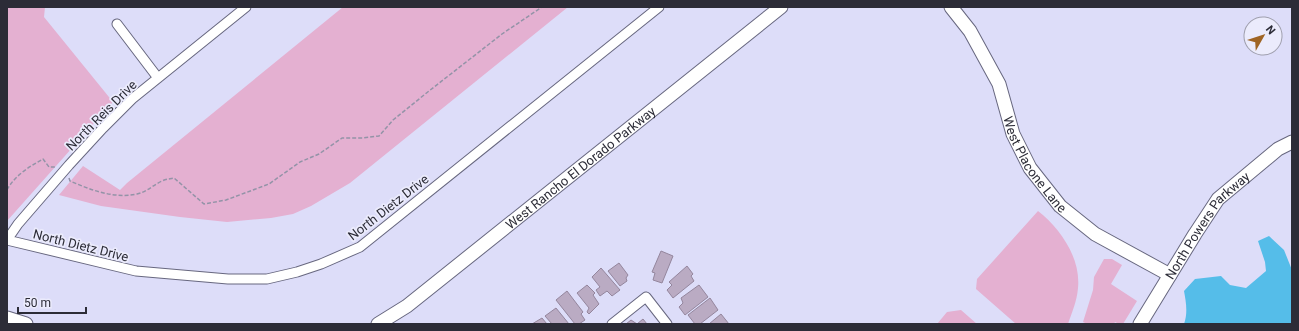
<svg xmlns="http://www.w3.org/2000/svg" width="1299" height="331" viewBox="0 0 1299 331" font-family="Roboto,sans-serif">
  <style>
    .green { fill: #e4b0d1 }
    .water { fill: #55bde9 }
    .building { fill: #baabc3; stroke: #94869d }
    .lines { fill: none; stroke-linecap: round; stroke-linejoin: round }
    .street-casing { stroke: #67677f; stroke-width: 11 }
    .secondary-casing { stroke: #67677f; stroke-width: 15 }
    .path { stroke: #9393a7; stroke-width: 1.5; stroke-dasharray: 4 2; stroke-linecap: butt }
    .street { stroke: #fff; stroke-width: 9 }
    .secondary { stroke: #fff; stroke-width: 13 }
    .labels { text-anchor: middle; stroke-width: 3.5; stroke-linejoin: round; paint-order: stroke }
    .street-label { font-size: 13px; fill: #2c2c37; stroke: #ebebfc }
  </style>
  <rect width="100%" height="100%" fill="#ddddf9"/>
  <path class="green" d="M7,7H45L44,17L113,102L7,221Z
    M343,7H568L350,183L311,206L293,214L271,218L227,222L180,217L101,206L59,195L83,166L120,190L127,183Z
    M1038,211C1060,228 1081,258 1078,288C1077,301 1072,312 1068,324H1016L976,289L977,279Z
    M1104,259H1112L1122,265L1111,284L1137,301L1123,324H1119L1115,322L1114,324H1087L1083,322L1093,290L1094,277Z
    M961,310L977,324H937L947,312Z"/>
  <path class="water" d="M1269,236L1284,250L1292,270V324H1184C1188,313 1186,302 1184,291L1195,279L1221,276L1230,285L1246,288L1266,271L1265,262L1258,241Z"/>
  <path class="building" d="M661,251L673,256L662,283L653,280L655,273L652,272Z
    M619,263L628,275L626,278L627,281L620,286L608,271Z
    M687,266L693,274L691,276L694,281L673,298L667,290L672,285L669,282Z
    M601,268L620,290L612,296L607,291L600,296L596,290L600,287L592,277Z
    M587,285L595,293L593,295L599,304L589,314L587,312L589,308L577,293Z
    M699,285L708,297L685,315L679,307L683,303L681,298Z
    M567,291L583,312L581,314L585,320L579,324H575L556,300Z
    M710,298L718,310L700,324H695L688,315Z
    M556,308L569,324H552L545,316Z
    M721,314L729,324H709Z
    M542,318L547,324H532Z
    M643,319L647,324H626L631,320L637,324Z"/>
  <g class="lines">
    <g class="street-casing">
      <path id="street" d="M117,24L158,78
        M7,240L136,271L228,279H267L297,272L321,264L360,247L659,7
        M7,240L18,224L69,165L103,128L132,99L246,7
        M612,324L646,297L667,324"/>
    </g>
    <g class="secondary-casing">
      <g id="secondary">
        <path id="s1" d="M951,7L970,31L999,84L1013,134L1030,168L1060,206L1095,234L1170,275"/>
        <path d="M7,318L26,324"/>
        <path id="s2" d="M378,324L407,306L781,7"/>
        <path id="s3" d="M1140,324L1195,234L1218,199L1278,149L1292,142"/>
      </g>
    </g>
    <path class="path" d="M69,178L70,181C91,190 114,199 137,194C147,192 153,185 162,181C166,179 170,179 174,178L204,204L226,200L269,184L300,162L319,154L342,138H363L379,136L393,120L429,91L502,34L542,7
      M7,190C15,175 29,167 43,159L49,167H55"/>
    <use href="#street" class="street"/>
    <use href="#secondary" class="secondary"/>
  </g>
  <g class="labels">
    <g class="street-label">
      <text transform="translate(101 115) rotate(-45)" y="5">North Reis Drive</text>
      <text dy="5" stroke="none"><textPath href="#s1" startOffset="180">West Placone Lane</textPath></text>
      <text dy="5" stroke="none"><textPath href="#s2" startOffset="256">West Rancho El Dorado Parkway</textPath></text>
      <text transform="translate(388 207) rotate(-38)" y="5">North Dietz Drive</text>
      <text dy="5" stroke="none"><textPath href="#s3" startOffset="120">North Powers Parkway</textPath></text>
      <text transform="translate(81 245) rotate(14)" y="5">North Dietz Drive</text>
    </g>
  </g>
  <rect width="1299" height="331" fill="none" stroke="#2c2c37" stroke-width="16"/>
  <g transform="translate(1263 36) rotate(51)"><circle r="19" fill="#ebebfc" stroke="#9f9fad"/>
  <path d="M0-3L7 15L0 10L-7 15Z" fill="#9f6424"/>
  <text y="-6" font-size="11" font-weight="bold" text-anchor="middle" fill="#2c2c37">N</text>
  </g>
  <path d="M18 307v6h68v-6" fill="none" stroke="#2c2c37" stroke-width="2"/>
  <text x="24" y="307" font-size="12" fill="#2c2c37" stroke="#ebebfc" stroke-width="3" paint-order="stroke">50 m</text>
</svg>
